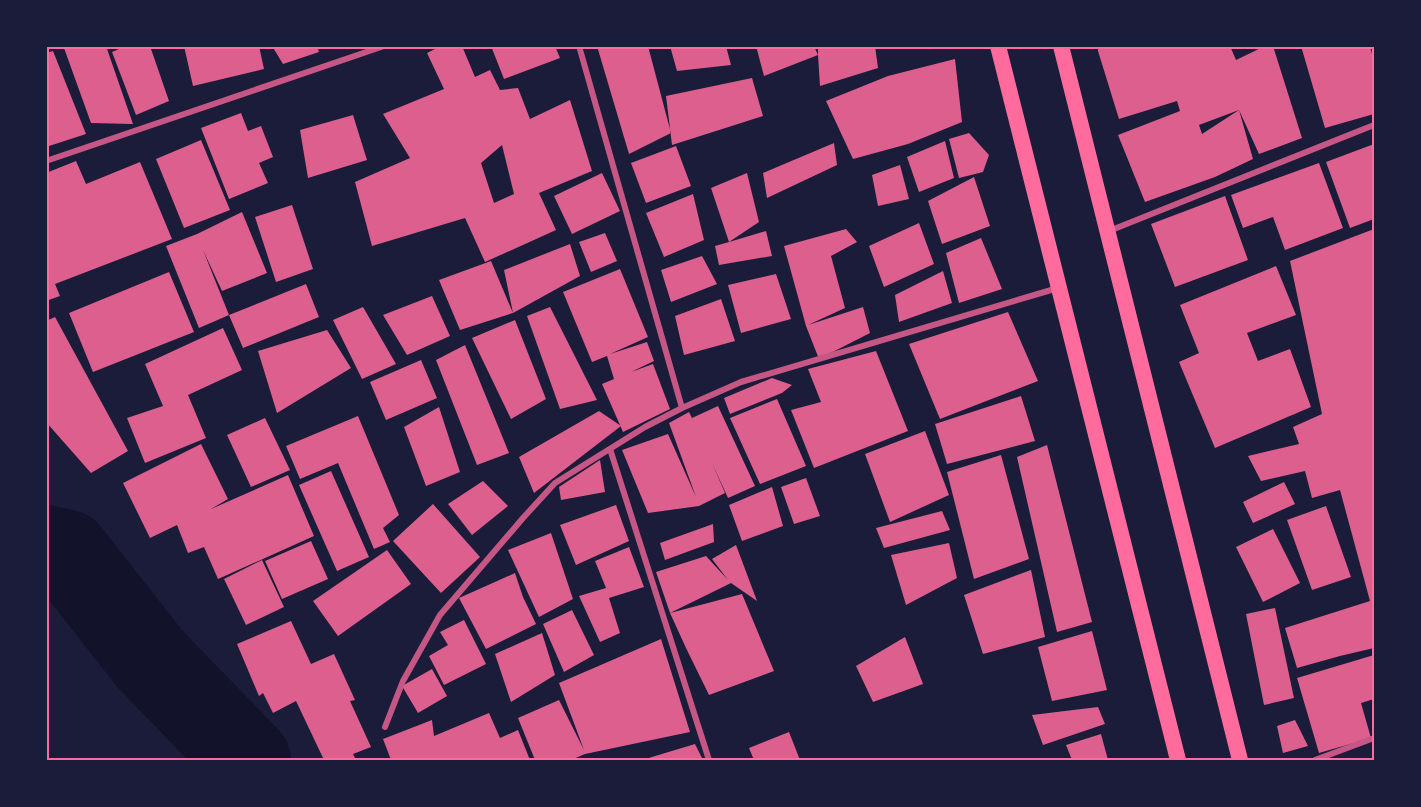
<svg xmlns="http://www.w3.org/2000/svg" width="1421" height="807" viewBox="0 0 1421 807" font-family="Commissioner,sans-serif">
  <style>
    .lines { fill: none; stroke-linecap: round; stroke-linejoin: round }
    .river { stroke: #12122b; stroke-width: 86 }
    .building { fill: #dd5f8e; fill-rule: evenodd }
    .minor { stroke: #c65784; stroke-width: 6 }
    .trunk { stroke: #ff6b9d; stroke-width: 16 }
    .neatline { fill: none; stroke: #ff6b9d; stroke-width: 2 }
  </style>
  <rect width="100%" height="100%" fill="#1b1b3a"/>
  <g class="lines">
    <path class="river" d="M46,548L67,553L150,659L248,760"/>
  </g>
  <path class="building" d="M68,46H106L133,124L91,123L64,48Z
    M126,46H150L169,101L136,115L112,52Z
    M184,46H259L264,69L193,86Z
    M272,46H317L319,52L283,64Z
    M441,46H462L475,77L490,70L500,90L518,88L530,119L570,100L592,171L539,193L556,230L485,262L465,218L372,246L355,182L410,158L383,114L444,89L427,53ZM502,145L514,194L494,203L481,163Z
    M491,46H555L560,58L504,79Z
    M597,46H648L671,133L629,154Z
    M670,46H726L731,65L677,71Z
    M756,46H814L818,55V46H875L878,68L820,86L818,55L764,76Z
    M1098,46H1230L1236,60L1265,46H1273L1302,138L1259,154L1239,110L1253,159L1215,177L1145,202L1118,135L1180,111L1177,101L1119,119L1098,51ZM1239,110L1202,134L1199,125Z
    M1301,46H1370L1374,62V114L1325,128Z
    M53,51L86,134L46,147V53Z
    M955,59L962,122L908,144L853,159L826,101L888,76Z
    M752,78L763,116L672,145L666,96Z
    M241,113L248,131L261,126L273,157L259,163L268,183L229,199L201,128Z
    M353,115L367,160L308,178L300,130Z
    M969,133L989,155L983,172L959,178L949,139Z
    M201,140L230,210L184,228L156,159Z
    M945,141L954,178L919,192L907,157Z
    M834,143L837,165L767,198L763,173Z
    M1374,144V219L1350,228L1326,162Z
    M676,146L691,186L646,203L631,163Z
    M76,161L86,184L140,162L172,239L55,284L60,296L46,301V173Z
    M1319,163L1343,228L1285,250L1273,217L1243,228L1231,195Z
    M900,165L909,199L878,206L872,175Z
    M602,173L620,211L572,234L554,196Z
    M747,173L759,222L729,242L766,231L772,256L719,265L715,246L729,242L711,188Z
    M974,177L990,226L942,244L928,201Z
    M693,194L704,240L664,257L646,213Z
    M1225,196L1248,260L1175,287L1151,224Z
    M292,205L313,269L276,282L255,217Z
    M242,212L267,273L222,291L203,250L229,315L199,328L166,246L197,234Z
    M919,223L934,264L884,287L869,246Z
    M846,229L857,242L831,256L845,308L808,325L863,307L870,333L819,359L806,326L784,246Z
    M1374,229V648L1340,656L1297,668L1285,628L1370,601L1340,490L1312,498L1305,471L1261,481L1248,456L1299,444L1293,427L1322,414L1290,261Z
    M605,233L617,261L591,272L579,242Z
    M981,238L1002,289L959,303L946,253Z
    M570,244L580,276L513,313L504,270Z
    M702,256L717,284L671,302L661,270Z
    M491,261L513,313L460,330L439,280Z
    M1276,266L1296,315L1247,333L1258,361L1290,349L1311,407L1215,448L1179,362L1199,353L1180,305Z
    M620,269L648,337L610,354L647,342L654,361L631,372L653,364L670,409L623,432L602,384L614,379L607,356L592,362L563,292Z
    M943,271L952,303L899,322L895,295Z
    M169,272L194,332L93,372L69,313Z
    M776,274L791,319L741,333L728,285Z
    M306,284L319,317L243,348L229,315Z
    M432,296L450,336L407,355L383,315Z
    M721,299L735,341L684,355L675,316Z
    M363,307L396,364L362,379L333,320Z
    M550,307L597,400L560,409L527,316Z
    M1008,312L1038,381L940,419L909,344Z
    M55,317L128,451L91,473L46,422V321Z
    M515,320L546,399L511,419L472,338Z
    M223,328L242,370L188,395L206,438L145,463L127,418L163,406L145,364Z
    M327,330L351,368L277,413L258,351Z
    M465,345L509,453L477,465L436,360Z
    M876,351L908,431L814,468L791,410L821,402L808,369Z
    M421,360L437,398L386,420L370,382Z
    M772,378L792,385L782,393L730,414L724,398Z
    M1021,396L1035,441L947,464L935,424Z
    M777,399L806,466L760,484L730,418Z
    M718,406L755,486L728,498L712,463L725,493L699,506L648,513L622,450L668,434L696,497L669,423L689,412L692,418Z
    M439,407L460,472L426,486L404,427Z
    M599,411L621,426L534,493L519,457Z
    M358,416L399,515L383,528L390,542L374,549L338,463L300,479L286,446Z
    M265,418L290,470L251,487L227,435Z
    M925,431L949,495L890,522L865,454Z
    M201,444L228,499L211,509L288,475L314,536L218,579L204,547L188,553L177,525L150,538L123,483Z
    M1047,445L1092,622L1057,632L1017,457Z
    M1001,455L1029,559L974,579L947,472Z
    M600,460L605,492L561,500L559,487Z
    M331,471L369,557L337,571L299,485Z
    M806,478L820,516L794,524L781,487Z
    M483,481L508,506L472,535L448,504Z
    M1284,482L1295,504L1253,523L1243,502Z
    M772,487L783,526L742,541L729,505Z
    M433,504L480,557L441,593L393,541Z
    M616,505L629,541L576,565L560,525Z
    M1326,506L1351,577L1312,590L1287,520Z
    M942,511L950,530L884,548L876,528Z
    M713,524L714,542L665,560L660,543Z
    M1273,529L1300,583L1263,602L1236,547Z
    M551,533L573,599L539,617L508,550Z
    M311,541L328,579L282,599L265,561Z
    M949,543L957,578L906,605L891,555Z
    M736,545L757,601L731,583L670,613L742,594L774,671L709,695L686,648L670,613L656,572L706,556L728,580L712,559Z
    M629,547L644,587L609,598L620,633L600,642L579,596L606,588L595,561Z
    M387,550L411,584L338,636L313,601Z
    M262,560L284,607L246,625L224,579Z
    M1031,570L1045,637L983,654L964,595Z
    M515,573L523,597L536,624L486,649L459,598Z
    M1275,608L1294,698L1264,705L1246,614Z
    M572,610L594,655L564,672L543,624Z
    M464,620L486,664L444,685L429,656L448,645L440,632Z
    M291,621L311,664L334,654L355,700L350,701L371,747L353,754L356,760H324L296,701L273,713L263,693L259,696L237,644Z
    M1092,631L1107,690L1052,701L1038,647Z
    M542,633L555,675L511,702L495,654Z
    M905,637L923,684L873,702L856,666Z
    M661,639L690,732L585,754L571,760H535L518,718L559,700L584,750L559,683Z
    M1374,655V699L1361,703L1371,738L1319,753L1297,678Z
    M432,669L447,696L418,713L402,686Z
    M1098,707L1105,724L1043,745L1032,715Z
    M489,713L500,738L518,730L530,760H391L383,739L432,720L434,736Z
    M1295,720L1308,746L1283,753L1277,726Z
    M789,732L800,760H754L749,748Z
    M1101,734L1108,760H1072L1066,745Z
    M695,744L703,760H642Z"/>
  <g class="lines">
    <path class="minor" d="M579,46L682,408
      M46,161L384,46
      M1109,231L1374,125
      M610,449L709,760
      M385,727L403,681L440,615L523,518L555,483L645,427L682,408L741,382L1058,288
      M1315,760L1374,738"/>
    <path class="trunk" d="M998,46L1178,760
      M1061,46L1240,760"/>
  </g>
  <rect width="1421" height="807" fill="none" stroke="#1b1b3a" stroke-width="96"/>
  <rect x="48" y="48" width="1325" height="711" class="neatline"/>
</svg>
